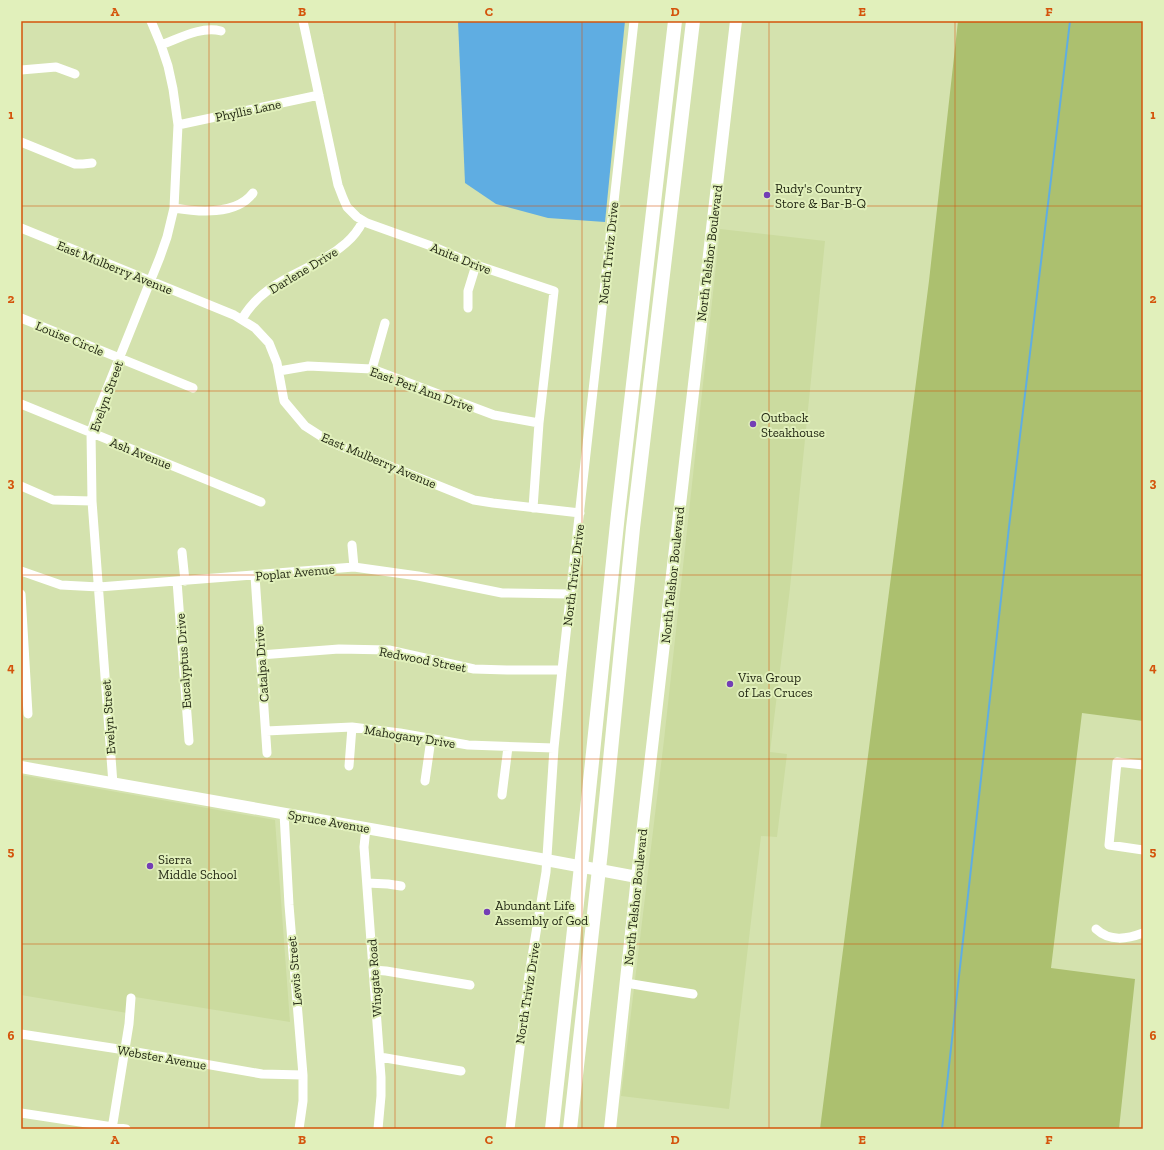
<svg xmlns="http://www.w3.org/2000/svg" width="1164" height="1150" viewBox="0 0 1164 1150" font-family="'Zilla Slab',serif">
  <style>
    .built { fill: #cbdb9f }
    .green { fill: #acc06f }
    .water { fill: #5fade2 }
    .lines { fill: none; stroke-linecap: round; stroke-linejoin: round }
    .stream { stroke: #5fade2; stroke-width: 2 }
    .minor { stroke: #fff; stroke-width: 9 }
    .major { stroke: #fff; stroke-width: 12 }
    .highway { stroke: #fff; stroke-width: 14 }
    .grid { fill: none; stroke: #d4540c; stroke-width: 1; stroke-opacity: 0.55 }
    .poi-dot { fill: #733eb5; stroke: #e1f0bb; stroke-width: 1.5 }
    .labels { text-anchor: middle; stroke-width: 4; stroke-linejoin: round; paint-order: stroke }
    .street-label { font-size: 13px; fill: #1f2410; stroke: #e1f0bb }
    .poi-label { font-size: 13px; fill: #1f2410; stroke: #e1f0bb; text-anchor: start }
    .neatline { fill: none; stroke: #d4540c; stroke-width: 1.5 }
    .grid-label { font-size: 13px; text-anchor: middle; font-weight: bold; fill: #d4540c }
  </style>
  <rect width="100%" height="100%" fill="#d4e2ae"/>
  <path class="built" d="M720,229L825,241L790,588L770,752L787,754L777,837L761,836L729,1109L621,1096L664,740Z
    M21,775L275,820L290,1022L135,997L133,1014L21,995Z"/>
  <path class="green" d="M958,21H1143V721L1082,713L1051,968L1135,979L1119,1129H820L929,281Z"/>
  <path class="water" d="M458,21H625L605,222L548,218L496,204L465,183Z"/>
  <g class="lines">
    <path class="stream" d="M942,1129C966,929 985,728 1009,527C1029,359 1050,190 1070,21"/>
    <path class="minor" d="M303,21L338,185L343,198L347,207L357,217L367,223L434,247L476,265L554,291L539,423L533,508
      M161,45C180,38 201,26 221,31
      M21,70L56,67L75,74
      M178,125L319,95
      M21,142L75,164H83L92,163
      M174,208C198,212 236,216 253,193
      M21,228L234,315L255,328L269,343L277,363L284,401L305,426L330,442L474,500L493,503L580,513
      M468,308V291L476,265
      M21,318L193,388
      M242,319C267,276 312,273 346,243C353,237 359,229 363,221
      M372,369L385,323
      M279,371L308,366L372,369L494,415L539,423
      M21,404L261,502
      M21,486L53,500L92,501
      M352,545L354,567
      M182,552L185,581
      M21,571L61,585L99,587L354,567L418,576L502,593L570,594
      M255,576L267,753
      M177,581L189,741
      M21,594L28,714
      M260,655L339,649L389,650L474,669L507,670H562
      M266,731L352,727L400,733L468,745L554,748
      M1143,765L1117,762L1109,845L1143,850
      M349,766L352,727
      M425,781L431,739
      M113,784L92,501L91,432L96,416L160,257L167,237L174,208L178,125L173,89L168,66L161,45L151,21
      M502,795L508,747
      M284,813L289,905L303,1075V1101L299,1129
      M366,828L364,847L381,1077V1096L378,1129
      M367,883L388,884L401,886
      M1096,929C1110,942 1127,939 1143,933
      M373,970L386,971L470,985
      M626,983L693,994
      M21,1034L125,1050L262,1074L303,1075
      M380,1057L461,1071
      M21,1113L126,1129
      M112,1129L129,1024L131,998
      M510,1129L529,975L546,872L554,748L562,670L634,21"/>
    <path class="major" d="M21,767L546,860L637,877
      M610,1129L637,877L736,21"/>
    <path class="highway" d="M552,1129L583,848L618,514L675,21
      M570,1129L601,851L633,528L693,21"/>
  </g>
  <path class="grid" d="M209,21V1129M395,21V1129M582,21V1129M769,21V1129M955,21V1129M21,206H1143M21,391H1143M21,575H1143M21,759H1143M21,944H1143"/>
  <g class="poi-dot">
    <circle cx="767" cy="195" r="4"/>
    <circle cx="753" cy="424" r="4"/>
    <circle cx="730" cy="684" r="4"/>
    <circle cx="150" cy="866" r="4"/>
    <circle cx="487" cy="912" r="4"/>
  </g>
  <g class="labels">
    <g class="street-label">
      <text transform="translate(248 110) rotate(-12)" y="5">Phyllis Lane</text>
      <text transform="translate(608 253) rotate(-84)" y="5">North Triviz Drive</text>
      <text transform="translate(709 253) rotate(-83)" y="5">North Telshor Boulevard</text>
      <text transform="translate(461 258) rotate(22)" y="5">Anita Drive</text>
      <text transform="translate(115 267) rotate(22)" y="5">East Mulberry Avenue</text>
      <text transform="translate(303 270) rotate(-31)" y="5">Darlene Drive</text>
      <text transform="translate(70 338) rotate(22)" y="5">Louise Circle</text>
      <text transform="translate(422 389) rotate(20)" y="5">East Peri Ann Drive</text>
      <text transform="translate(106 396) rotate(-70)" y="5">Evelyn Street</text>
      <text transform="translate(141 453) rotate(22)" y="5">Ash Avenue</text>
      <text transform="translate(379 460) rotate(23)" y="5">East Mulberry Avenue</text>
      <text transform="translate(295 572) rotate(-5)" y="5">Poplar Avenue</text>
      <text transform="translate(573 575) rotate(-83)" y="5">North Triviz Drive</text>
      <text transform="translate(672 575) rotate(-84)" y="5">North Telshor Boulevard</text>
      <text transform="translate(423 659) rotate(11)" y="5">Redwood Street</text>
      <text transform="translate(183 661) rotate(-94)" y="5">Eucalyptus Drive</text>
      <text transform="translate(261 664) rotate(-94)" y="5">Catalpa Drive</text>
      <text transform="translate(108 717) rotate(-94)" y="5">Evelyn Street</text>
      <text transform="translate(410 736) rotate(9)" y="5">Mahogany Drive</text>
      <text transform="translate(329 821) rotate(10)" y="5">Spruce Avenue</text>
      <text transform="translate(635 897) rotate(-84)" y="5">North Telshor Boulevard</text>
      <text transform="translate(294 971) rotate(-95)" y="5">Lewis Street</text>
      <text transform="translate(374 978) rotate(-94)" y="5">Wingate Road</text>
      <text transform="translate(527 993) rotate(-81)" y="5">North Triviz Drive</text>
      <text transform="translate(162 1057) rotate(10)" y="5">Webster Avenue</text>
    </g>
    <g class="poi-label">
      <text x="775" y="193">Rudy's Country<tspan x="775" dy="15">Store &amp; Bar-B-Q</tspan></text>
      <text x="761" y="422">Outback<tspan x="761" dy="15">Steakhouse</tspan></text>
      <text x="738" y="682">Viva Group<tspan x="738" dy="15">of Las Cruces</tspan></text>
      <text x="158" y="864">Sierra<tspan x="158" dy="15">Middle School</tspan></text>
      <text x="495" y="910">Abundant Life<tspan x="495" dy="15">Assembly of God</tspan></text>
    </g>
  </g>
  <rect width="1164" height="1150" fill="none" stroke="#e1f0bb" stroke-width="44"/>
  <rect x="22" y="22" width="1120" height="1106" class="neatline"/>
  <g class="grid-label">
    <text x="115" y="16">A</text>
    <text x="302" y="16">B</text>
    <text x="489" y="16">C</text>
    <text x="675" y="16">D</text>
    <text x="862" y="16">E</text>
    <text x="1049" y="16">F</text>
    <text x="11" y="119">1</text>
    <text x="1153" y="119">1</text>
    <text x="11" y="303">2</text>
    <text x="1153" y="303">2</text>
    <text x="11" y="487">3</text>
    <text x="1153" y="487">3</text>
    <text x="11" y="672">4</text>
    <text x="1153" y="672">4</text>
    <text x="11" y="856">5</text>
    <text x="1153" y="856">5</text>
    <text x="11" y="1040">6</text>
    <text x="1153" y="1040">6</text>
    <text x="115" y="1144">A</text>
    <text x="302" y="1144">B</text>
    <text x="489" y="1144">C</text>
    <text x="675" y="1144">D</text>
    <text x="862" y="1144">E</text>
    <text x="1049" y="1144">F</text>
  </g>
</svg>
